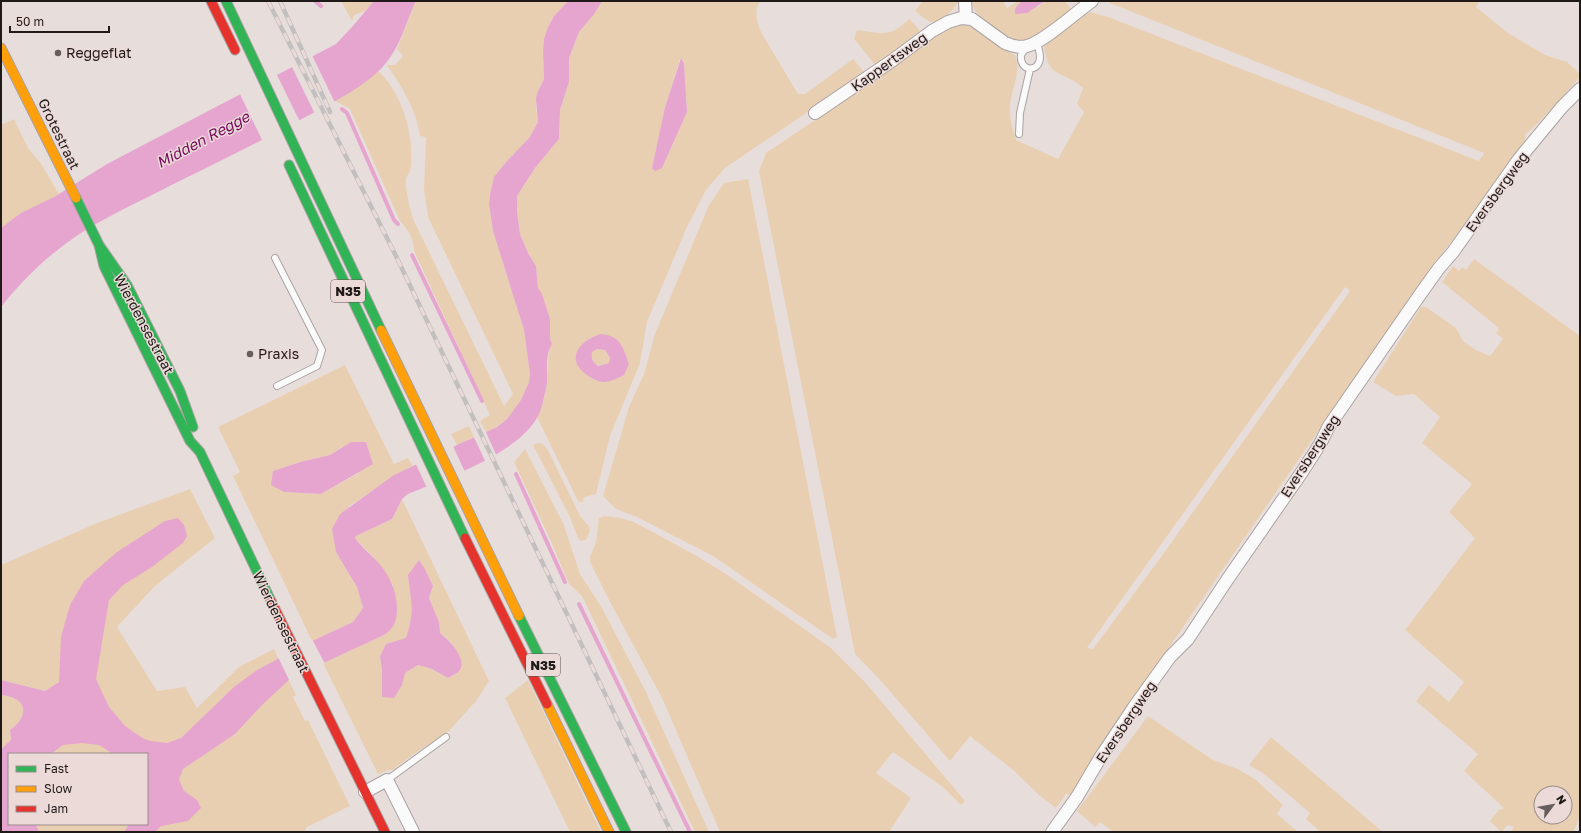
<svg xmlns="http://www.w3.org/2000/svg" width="1581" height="833" viewBox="0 0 1581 833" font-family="'Golos Text',sans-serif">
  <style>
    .green { fill: #e9cfb2; fill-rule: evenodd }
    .water { fill: #e6a5cf; fill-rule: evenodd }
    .pier { fill: #e7dedc }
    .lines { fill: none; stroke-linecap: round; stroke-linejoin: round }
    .stream { stroke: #e6a5cf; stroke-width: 4 }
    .lane-casing { stroke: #a9a3a2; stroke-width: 8 }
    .street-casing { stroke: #a9a3a2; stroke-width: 14 }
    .fast-casing { stroke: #a9a3a2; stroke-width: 11 }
    .slow-casing { stroke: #a9a3a2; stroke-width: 11 }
    .jam-casing { stroke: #a9a3a2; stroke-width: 11 }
    .lane { stroke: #fbfafa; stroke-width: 6 }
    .street { stroke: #fbfafa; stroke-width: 12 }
    .fast { stroke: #30b455; stroke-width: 9 }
    .slow { stroke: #ff9f0a; stroke-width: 9 }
    .jam { stroke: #e5322d; stroke-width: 9 }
    .rail-casing { stroke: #c2bfbe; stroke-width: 4.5 }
    .rail { stroke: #ebdad8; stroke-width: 3; stroke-dasharray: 9; stroke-linecap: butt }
    .poi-dot { fill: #655e5d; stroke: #ebdad8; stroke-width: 1.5 }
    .labels { text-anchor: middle; stroke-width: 3; stroke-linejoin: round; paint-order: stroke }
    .shield { fill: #ebdad8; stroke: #5c5352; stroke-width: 1 }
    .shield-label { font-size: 13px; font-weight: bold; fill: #1f1918 }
    .poi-label { font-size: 14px; fill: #1f1918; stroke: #ebdad8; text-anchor: start }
    .street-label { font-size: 14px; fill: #1f1918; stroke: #ebdad8 }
    .water-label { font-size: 15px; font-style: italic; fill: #75095e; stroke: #ebdad8 }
  </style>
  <rect width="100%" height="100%" fill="#e7dedc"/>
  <path class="green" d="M341,1H374L365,11L354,15L352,21Z
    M416,1H568L554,16L548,27L544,39L543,50L544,79L537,93L536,108L538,122L530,137L506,162L494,177L490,194L489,204L493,231L524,330L530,374L529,382L521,401L510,416L497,427L486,432L480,421L490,415L414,251C414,240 409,230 400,221L350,109L335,101L353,90L378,71C398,88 412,126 411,152C411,157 412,165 410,170C410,173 407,175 406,178C405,189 410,210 414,221L504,406L513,394L428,217L424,189L426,137L420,136C416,109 402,87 387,65H395L403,56L397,49Z
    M602,1H761C753,9 757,22 761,32L798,94H805L853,59L865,73L725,168L706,190L687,227L647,322L640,363L610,436L596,494L584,497L583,502H579L577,499L537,417C545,403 547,387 548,371C549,361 547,352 552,343L550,338V319L538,288L536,266L528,253L520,234L517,211V196L535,168L559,139L560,110L569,82V58L579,32L595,13ZM680,59H683L684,63L687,112L662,168H652L665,107ZM601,334L624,375L596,381L580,369Z
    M923,1H959C955,8 940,25 931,22C926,20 920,15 915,11Z
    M971,1H1003L1007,8L1018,1L1038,7L1045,1H1065L1071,9C1055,22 1029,49 1007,38C1002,35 997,30 992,27C983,19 974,13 971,1Z
    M1109,1H1480L1476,7L1508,33L1545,55L1567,62L1580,74V77L1542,119L1525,135V142L1469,220L1434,263L1088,765L1071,795L1066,794L1056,808L1040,796L1013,770L970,736L950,761L881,681L855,654L759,171L766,153L866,86L938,32L959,24L971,26L997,45L1015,55C1022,73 1011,88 1010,106C1009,118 1013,129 1016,140L1058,159L1084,112L1077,104L1083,88C1065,70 1048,81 1044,46L1075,21L1090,12L1108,17L1479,161L1484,153L1110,3ZM1345,287L1350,291L1161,557L1093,649L1087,648Z
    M909,19L919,29L920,34L876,66L854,39L857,30C882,33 890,38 909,19Z
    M14,119L28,148L40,162L59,194L1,228V125Z
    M748,179L837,637L833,639L713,556L637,517L616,509L603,496L629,407L644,374L655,334L709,205L724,183Z
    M1474,259L1580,336V818L1573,832H1510L1514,827L1508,825L1501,832L1490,821L1499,810L1504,808L1464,771L1478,754L1416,701L1429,685L1449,702L1464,682L1405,630L1475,538L1449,512L1472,484L1422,443L1440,417L1414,394L1396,396L1373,382L1421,307H1426L1456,328L1463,341L1476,350L1490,356L1503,339L1496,333L1499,328L1442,282L1453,266L1459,271L1462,267L1466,270ZM1541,793H1565V817H1541Z
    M597,349L605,350L610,358L609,363L598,366C593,362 591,359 592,352Z
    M345,365L394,464L408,458L413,466C390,477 371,493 349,506L336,552L357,587L363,608L353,622L312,641L233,476L240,472L218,427ZM342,447L359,473L321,494L284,492L273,471L300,462L330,455Z
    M469,426L474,437L457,445L451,434Z
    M539,443L543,444L549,452L580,516L589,526L590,531L586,540L581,541L578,538L569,515L533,445Z
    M525,449L564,525L580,574L602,608L646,692L709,832H695L582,596L569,584L549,537L514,462Z
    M190,489L215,538L155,586L117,627L157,691L185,687L197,708L239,667L274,649L296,695L293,697L305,721L308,720L350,806L307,827L304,832H39L36,824H147V754H51L62,745L59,682L45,691L1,680V565L97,523Z
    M402,499L489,681L476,701L449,731L411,756L393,770H389L378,774L323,663L384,635L393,585L376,560L355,538L356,536L392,519ZM425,569L433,586L429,598L437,617L440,633C457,644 456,654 457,673L449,678L432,669L418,665L405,673L382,696V670L380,656L386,644L406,639C415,612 411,602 408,575Z
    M604,516L620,518L634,522L697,556L729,576L831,648L865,682L965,801L961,805L944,788L893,752L876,773L911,798L889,832H720L662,698L609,600L590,562V557L596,542L599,518Z
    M528,680L601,832H570L505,698Z
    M1,695C14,696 29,703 21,718C19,723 14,727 10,730L11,740L1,749Z
    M1148,716L1213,760L1238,769L1256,780L1283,805L1277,814L1298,832H1113L1100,822L1095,827L1077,811Z
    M1271,737L1383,832H1320L1306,819L1310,813L1264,774L1249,765Z"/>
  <path class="water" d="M374,1H416C406,22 401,45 386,63C367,87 325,106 298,121C250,147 201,170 152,195C124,209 94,223 68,242C44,259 19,284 1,307V228L21,213L54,197L107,164L336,44L352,27Z
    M568,1H602L595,13L579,32L569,58V82L560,110L559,139L535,168L517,196V211L520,234L528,253L536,266L538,288L542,294L550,319V338L552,344C545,354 548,370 547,382C546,390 544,398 542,406C531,450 446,478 408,494L402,499L392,519L356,536L355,538C361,546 368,552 375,559C389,573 398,592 397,612C396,623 393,629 384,635L291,678L262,705L235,734L183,769L179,779L184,791L197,800L201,808L188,821L161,826L155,832H124L129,824H147V754H113L99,745L82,743L63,745L51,754H9V824H36L39,832H1V749L11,740L10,730C14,727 19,723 21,718C29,703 14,696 1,695V680L45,691L59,682L61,637L70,605L84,581L117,552L165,521L178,518L184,525L187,536L183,543L152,567L123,585L109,600L96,679L109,707L125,726L144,739L151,741L167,743L181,738L234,687L257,670L312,641L353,622L363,608L357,587L336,552L332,529L340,514L394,475L457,445L497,427L507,419L521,400L529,382L530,374L524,330L493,231L489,204L490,194L494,177L506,162L530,137L538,122L536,99L537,93L544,79L543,50L544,39L548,27L554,16Z
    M1022,1H1045L1027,13L1015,14C1014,8 1018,5 1022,1Z
    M681,58L684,63L687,112L662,168L655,171L652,168L665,107Z
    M601,334C621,336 623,347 629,364L624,375C618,378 611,382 604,382C597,382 593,379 587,375C564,359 580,340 601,334ZM597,349L605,350L610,358L609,363L598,366C593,362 591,359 592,352Z
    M351,442H366L373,464L321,494L284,492L271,485L273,471L300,462L330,455Z
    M419,560L425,569L433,586L429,598L439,622L440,633C448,639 465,656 461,668C459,673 453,675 448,678L432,669L418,665L405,673L402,685L394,698L382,697V670L380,656L386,644L406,638C415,612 411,602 408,575Z"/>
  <path class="pier" d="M312,55L335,103L315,114L291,65Z
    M276,73L300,122L263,142L239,92Z
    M485,430L497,457L486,463L473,435Z
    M452,444L465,472L427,488L415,462Z
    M312,639L325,664L290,682L278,657Z"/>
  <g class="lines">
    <path class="stream" d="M315,1L321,6
      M342,109L347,113L394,220L398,224
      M412,255L482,401
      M516,474L565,582
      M579,604L690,832"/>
    <g class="lane-casing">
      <path id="lane" d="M1026,48L1021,55C1019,72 1040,73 1040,57C1040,52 1038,47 1037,42
        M1019,134L1020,113L1030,69
        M275,258L322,350L317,366L277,386
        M387,780L446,737"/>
    </g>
    <g class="street-casing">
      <path id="street" d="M965,1L966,18
        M815,113L893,60L932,31L948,22L961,18L972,19L1005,43C1012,46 1020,48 1027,46C1044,42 1076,12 1092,1
        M365,792L387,780L413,832
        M1052,832L1077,797L1100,758L1134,707L1170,657L1188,639L1227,580L1302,472L1320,444L1329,426L1419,296L1439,268L1453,252L1519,159L1562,107L1580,89"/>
    </g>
    <g class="fast-casing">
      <path id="fast" d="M226,1L381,330
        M289,165L465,538
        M76,198L99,245L127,285L180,391L193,427
        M99,245L104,266L190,441L200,452L271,601
        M519,616L626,832"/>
    </g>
    <g class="slow-casing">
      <path id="slow" d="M1,48L76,198
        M381,330L519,616
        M547,704L609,832"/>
    </g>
    <g class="jam-casing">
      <path id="jam" d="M211,1L235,50
        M465,538L547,704
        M271,601L385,832"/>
    </g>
    <use href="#lane" class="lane"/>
    <use href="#street" class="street"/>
    <use href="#fast" class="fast"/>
    <use href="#slow" class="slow"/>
    <use href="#jam" class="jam"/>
    <g class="rail-casing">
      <path id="rail" d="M268,1L395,254L671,832
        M280,1L330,112"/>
    </g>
    <use href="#rail" class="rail"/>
  </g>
  <g class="poi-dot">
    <circle cx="58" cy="53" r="4"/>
    <circle cx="250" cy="354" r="4"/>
  </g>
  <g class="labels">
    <g class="shield">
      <rect x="331" y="280" width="34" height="22" rx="3"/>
      <rect x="526" y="654" width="34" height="22" rx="3"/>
    </g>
    <g class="shield-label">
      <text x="348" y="296">N35</text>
      <text x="543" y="670">N35</text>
    </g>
    <g class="poi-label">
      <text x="66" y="58">Reggeflat</text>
      <text x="258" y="359">Praxis</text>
    </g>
    <g class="street-label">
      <text transform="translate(889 62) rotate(-36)" y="5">Kappertsweg</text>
      <text transform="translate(59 134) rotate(64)" y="5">Grotestraat</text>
      <text transform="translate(1497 192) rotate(-54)" y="5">Eversbergweg</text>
      <text transform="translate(144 324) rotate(62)" y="5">Wierdensestraat</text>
      <text transform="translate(1310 456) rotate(-57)" y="5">Eversbergweg</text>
      <text transform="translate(281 622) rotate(64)" y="5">Wierdensestraat</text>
      <text transform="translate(1126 722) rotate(-56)" y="5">Eversbergweg</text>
    </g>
    <g class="water-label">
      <text transform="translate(203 140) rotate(-28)" y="5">Midden Regge</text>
    </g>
  </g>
  <rect width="1581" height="833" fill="none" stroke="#1f1918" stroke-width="4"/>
  <rect x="8" y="753" width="140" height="72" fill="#ebdad8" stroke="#998d8b"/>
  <rect x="16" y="766" width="20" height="6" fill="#30b455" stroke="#998d8b"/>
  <text x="44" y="773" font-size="12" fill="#1f1918">Fast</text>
  <rect x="16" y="786" width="20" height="6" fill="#ff9f0a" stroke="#998d8b"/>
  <text x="44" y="793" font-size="12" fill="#1f1918">Slow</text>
  <rect x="16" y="806" width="20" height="6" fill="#e5322d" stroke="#998d8b"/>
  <text x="44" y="813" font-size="12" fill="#1f1918">Jam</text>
  <g transform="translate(1553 805) rotate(58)"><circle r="19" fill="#ebdad8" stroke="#998d8b"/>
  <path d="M0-3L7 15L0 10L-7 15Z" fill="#655e5d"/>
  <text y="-6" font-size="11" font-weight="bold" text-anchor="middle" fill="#1f1918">N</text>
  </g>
  <path d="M10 26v6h99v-6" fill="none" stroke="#1f1918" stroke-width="2"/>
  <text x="16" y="26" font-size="12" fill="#1f1918" stroke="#ebdad8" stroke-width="3" paint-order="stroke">50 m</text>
</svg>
